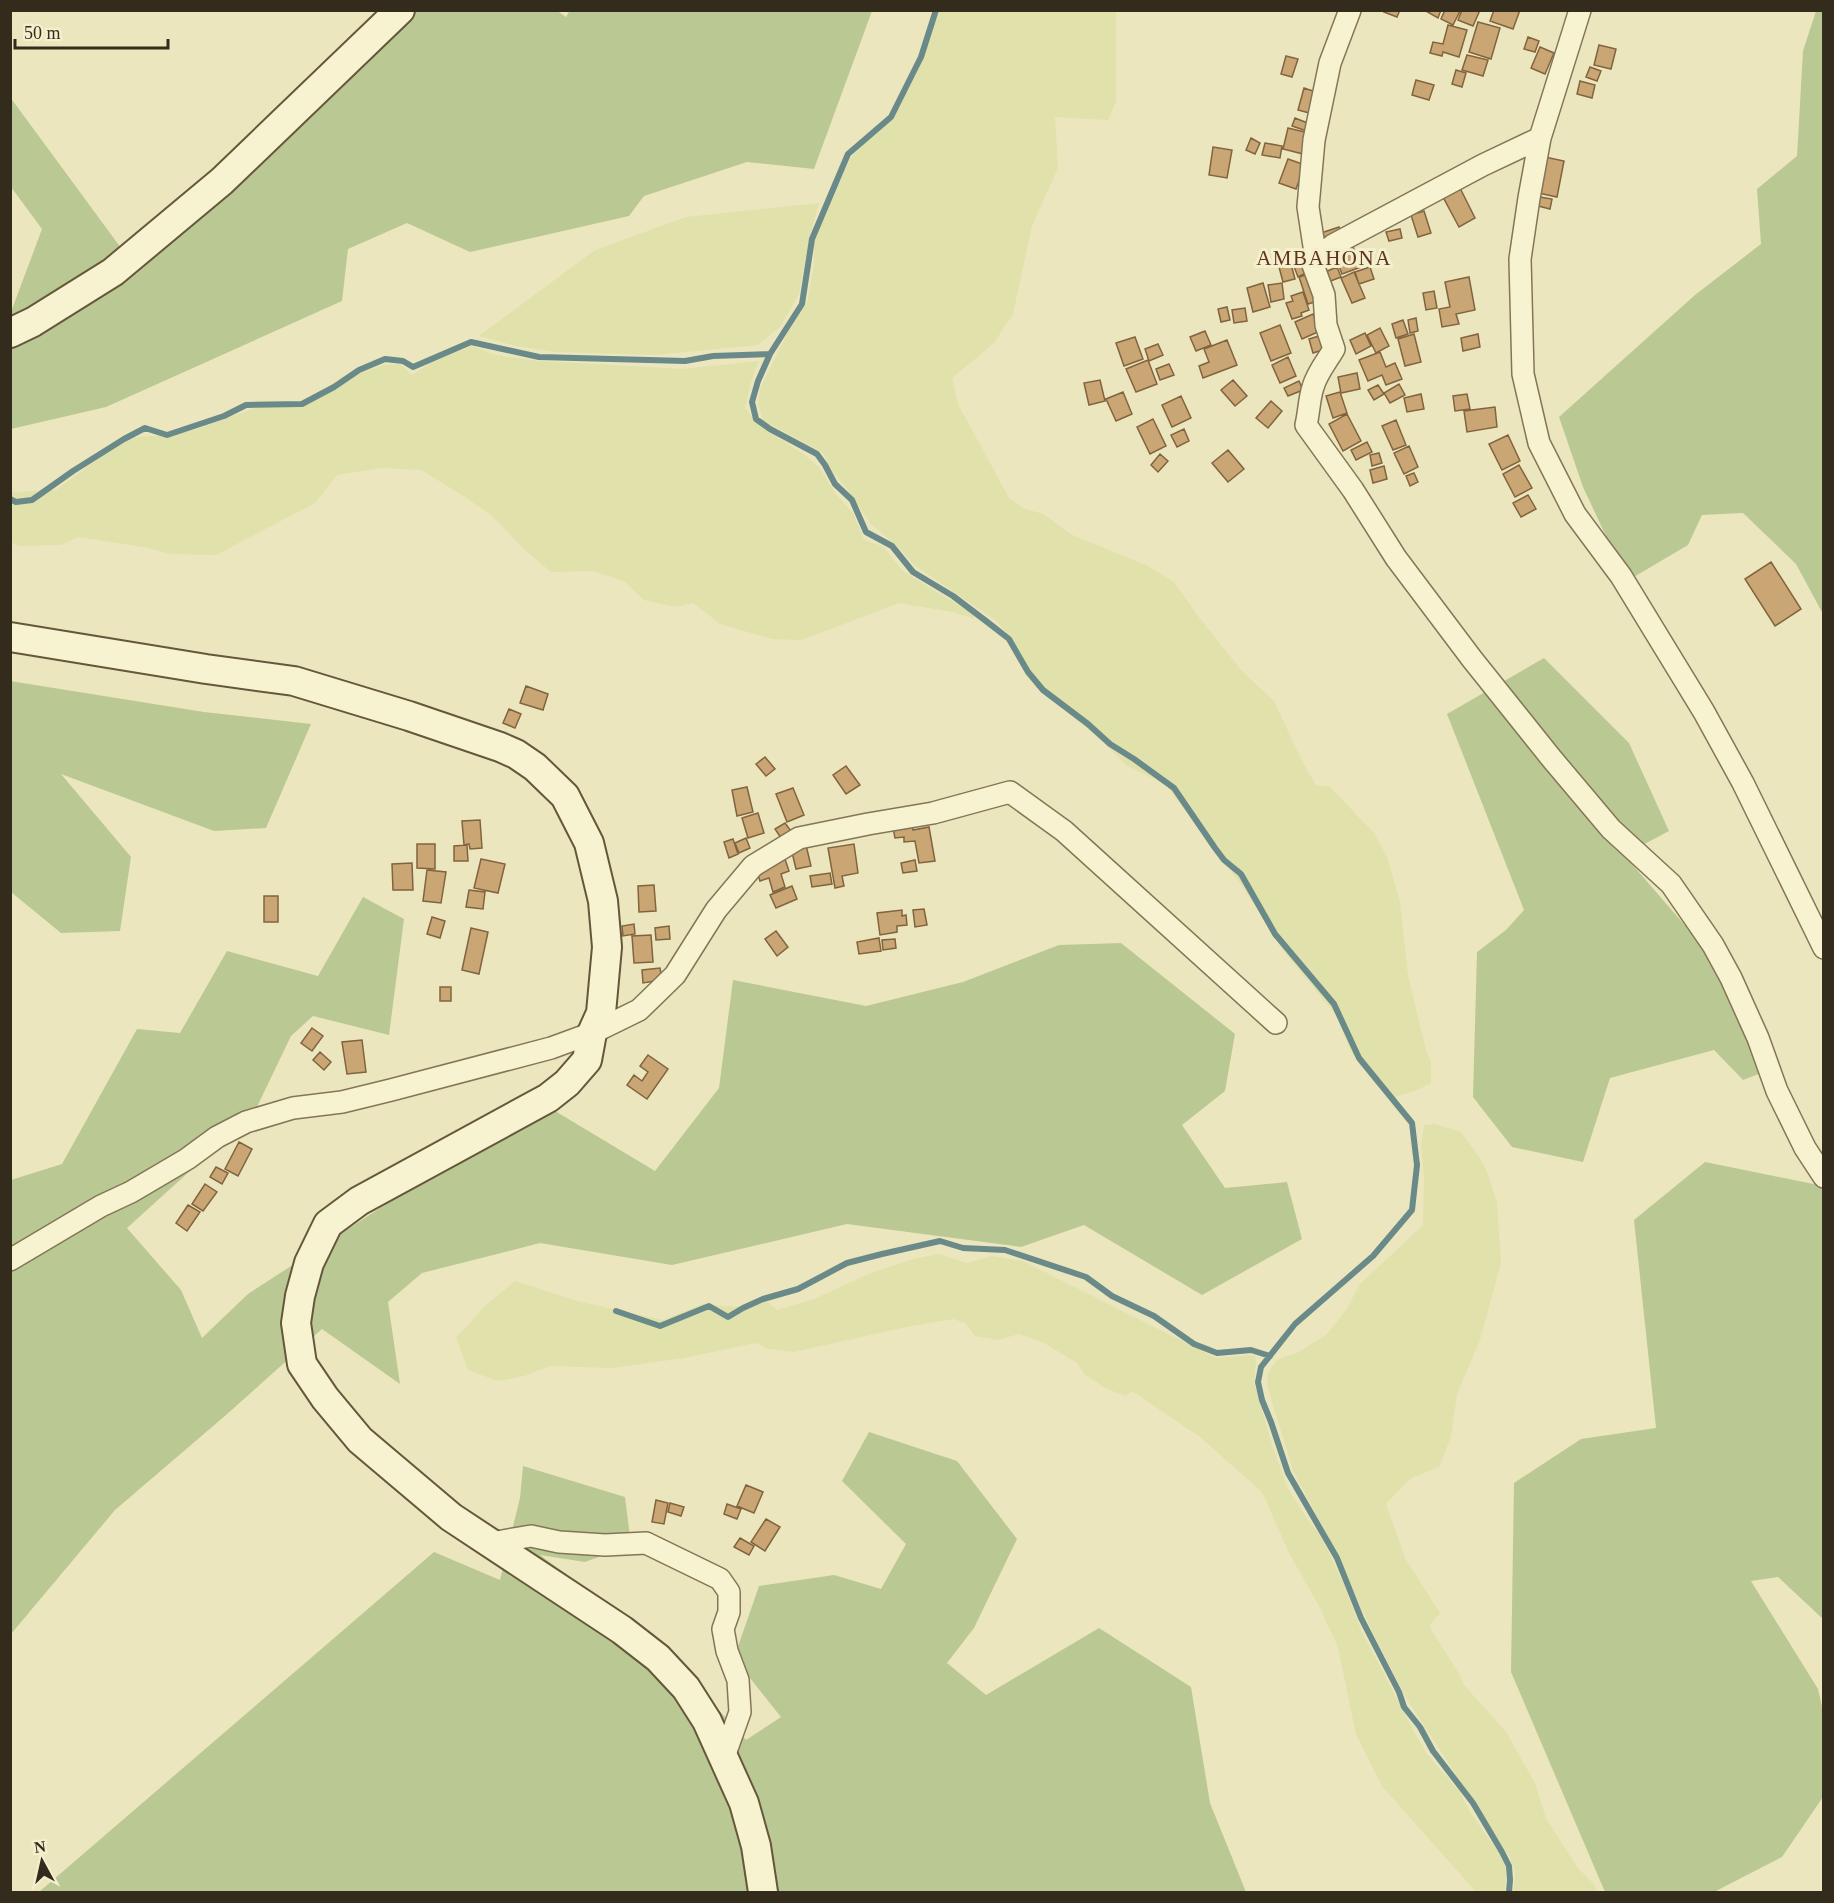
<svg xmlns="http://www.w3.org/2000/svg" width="1834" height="1903" viewBox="0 0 1834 1903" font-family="'Times New Roman',serif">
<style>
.farmland{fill:#e1e1ab}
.green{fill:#bac993}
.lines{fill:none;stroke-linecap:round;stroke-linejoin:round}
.stream{stroke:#698a88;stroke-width:6}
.building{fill:#c9a674;stroke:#81643e;stroke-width:1.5}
.street-casing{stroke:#837657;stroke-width:24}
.secondary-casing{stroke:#65573b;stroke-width:32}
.street{stroke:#f7f2d0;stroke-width:21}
.secondary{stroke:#f7f2d0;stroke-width:28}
.labels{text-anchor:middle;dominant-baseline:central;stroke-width:6;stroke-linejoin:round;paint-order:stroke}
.quarter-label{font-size:21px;letter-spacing:1.5px;fill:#5e351c;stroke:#f4efcd}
</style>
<rect width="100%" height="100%" fill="#ece6be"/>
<path class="farmland" d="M 938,11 L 1116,11 L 1116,102 L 1108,120 L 1055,117 L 1058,168 L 1032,226 L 1013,314 L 993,344 L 952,378 L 958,404 L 1009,498 L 1025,509 L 1044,514 L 1070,534 L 1146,565 L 1174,582 L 1198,616 L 1242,671 L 1274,701 L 1302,761 L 1316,785 L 1330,787 L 1374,833 L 1387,857 L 1400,902 L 1408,976 L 1426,1050 L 1431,1062 L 1431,1083 L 1417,1090 L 1395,1097 L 1376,1085 L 1352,1053 L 1336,1015 L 1286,954 L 1242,886 L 1166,785 L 1126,765 L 1101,740 L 1035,686 L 1016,643 L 1005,631 L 995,620 L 914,565 L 900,549 L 870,523 L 849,491 L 832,471 L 823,453 L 763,420 L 758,404 L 760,389 L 790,328 L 808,300 L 814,264 L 814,242 L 831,202 L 850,159 L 870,136 L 897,111 L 916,74 Z
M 819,203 L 810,235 L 799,294 L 781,326 L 758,345 L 656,355 L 557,352 L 516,346 L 479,336 L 595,250 L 686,217 Z
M 472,346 L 496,355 L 539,361 L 632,366 L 682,369 L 759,361 L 751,382 L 745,408 L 760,426 L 802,453 L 819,467 L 835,493 L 853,513 L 864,540 L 882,546 L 904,572 L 972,613 L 975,619 L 952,612 L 899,603 L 802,640 L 772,639 L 720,624 L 693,603 L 675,607 L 644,600 L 625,582 L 594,571 L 551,572 L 525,550 L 492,516 L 465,497 L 421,470 L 382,468 L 337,475 L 315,503 L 216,555 L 170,554 L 149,548 L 78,537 L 61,545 L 19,546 L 11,542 L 11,491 L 13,492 L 56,490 L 106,453 L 133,437 L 153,436 L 194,430 L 258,407 L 307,405 L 360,373 L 383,365 L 401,364 L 412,375 L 432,362 Z
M 1435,1124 L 1461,1132 L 1480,1158 L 1487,1172 L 1497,1202 L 1501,1263 L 1480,1340 L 1457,1394 L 1451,1437 L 1439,1467 L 1412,1478 L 1404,1485 L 1386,1504 L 1405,1558 L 1440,1613 L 1429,1626 L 1458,1672 L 1464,1685 L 1506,1732 L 1535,1783 L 1546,1818 L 1577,1867 L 1593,1883 L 1598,1892 L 1514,1892 L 1515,1871 L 1509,1856 L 1408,1701 L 1375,1637 L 1325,1531 L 1293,1471 L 1268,1388 L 1267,1374 L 1278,1359 L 1297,1353 L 1326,1335 L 1347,1309 L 1359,1285 L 1423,1225 L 1424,1177 L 1421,1146 L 1424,1125 Z
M 939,1254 L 967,1263 L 992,1256 L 1023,1261 L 1216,1358 L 1255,1355 L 1256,1362 L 1254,1383 L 1272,1444 L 1287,1487 L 1308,1520 L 1321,1536 L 1344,1585 L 1361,1630 L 1411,1726 L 1427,1754 L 1459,1791 L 1472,1815 L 1499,1853 L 1506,1868 L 1505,1892 L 1476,1892 L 1382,1786 L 1356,1735 L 1338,1647 L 1318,1604 L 1289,1553 L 1262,1492 L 1200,1437 L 1132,1391 L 1126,1396 L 1107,1389 L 1085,1375 L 1077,1363 L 1044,1343 L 1019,1334 L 998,1340 L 975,1336 L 965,1323 L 953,1319 L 906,1327 L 794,1352 L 768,1349 L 756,1343 L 684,1358 L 612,1368 L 550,1366 L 524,1376 L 498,1381 L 468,1370 L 456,1338 L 485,1306 L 515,1281 L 577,1301 L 663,1320 L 703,1304 L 735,1307 L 766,1301 L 777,1310 L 814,1299 L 871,1273 L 913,1259 Z"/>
<path class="green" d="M 556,10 L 566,17 L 570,10 L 872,11 L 814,169 L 747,162 L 644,196 L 629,216 L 470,252 L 407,223 L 348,249 L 342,301 L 106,407 L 11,429 L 11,312 L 42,229 L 11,187 L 10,97 L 135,267 L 413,11 Z
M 1816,11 L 1823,11 L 1823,614 L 1796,564 L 1743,513 L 1702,515 L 1688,545 L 1627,581 L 1583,487 L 1559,417 L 1695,295 L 1761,244 L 1757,189 L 1797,156 L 1803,51 Z
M 1544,658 L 1629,743 L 1669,831 L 1624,855 L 1715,960 L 1769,1070 L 1743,1080 L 1714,1050 L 1610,1078 L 1583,1162 L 1512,1147 L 1473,1097 L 1477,952 L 1506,930 L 1524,910 L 1447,714 Z
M 10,681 L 204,712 L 311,724 L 266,828 L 214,831 L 61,774 L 131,857 L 120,931 L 61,933 L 11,892 Z
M 363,897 L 404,919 L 389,1035 L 313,1016 L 291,1036 L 254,1113 L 127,1228 L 181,1290 L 202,1338 L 248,1294 L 414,1186 L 550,1108 L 655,1171 L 719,1088 L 733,980 L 866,1006 L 963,982 L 1059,945 L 1121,943 L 1235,1034 L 1225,1091 L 1182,1125 L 1225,1188 L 1287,1182 L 1302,1239 L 1202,1295 L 1084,1225 L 1021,1247 L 847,1224 L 672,1265 L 540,1243 L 422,1273 L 388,1302 L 400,1384 L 322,1329 L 226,1415 L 115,1510 L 11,1634 L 11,1180 L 62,1164 L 137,1029 L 180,1033 L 227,951 L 318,976 Z
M 1705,1162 L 1823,1186 L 1823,1619 L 1778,1577 L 1751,1581 L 1818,1689 L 1823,1711 L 1823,1797 L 1782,1857 L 1714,1892 L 1605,1892 L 1511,1672 L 1514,1483 L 1581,1439 L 1656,1428 L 1634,1220 Z
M 869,1432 L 957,1461 L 1017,1539 L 974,1628 L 947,1663 L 986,1695 L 1099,1628 L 1191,1687 L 1210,1803 L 1246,1892 L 39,1892 L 434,1552 L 500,1580 L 520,1498 L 523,1466 L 625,1497 L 631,1545 L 585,1562 L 540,1555 L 678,1656 L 704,1694 L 746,1740 L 781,1717 L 734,1658 L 759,1586 L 834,1575 L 881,1589 L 906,1544 L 842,1481 Z"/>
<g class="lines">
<path class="stream" d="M 936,10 L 921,57 L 891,117 L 848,154 L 812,239 L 802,304 L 770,354 L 758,381 L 752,402 L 756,419 L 770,429 L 817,454 L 825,465 L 835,484 L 852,500 L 866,532 L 892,546 L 913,572 L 953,596 L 986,621 L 1009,639 L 1028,672 L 1043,690 L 1088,724 L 1110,744 L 1134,759 L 1174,788 L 1215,848 L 1224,860 L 1241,874 L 1275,934 L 1334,1004 L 1359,1058 L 1412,1123 L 1417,1165 L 1412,1210 L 1373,1256 L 1295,1324 L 1261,1367 L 1258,1382 L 1262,1400 L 1271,1422 L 1288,1473 L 1337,1558 L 1361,1618 L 1399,1692 L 1404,1707 L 1420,1727 L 1433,1751 L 1473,1803 L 1502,1852 L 1509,1866 L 1510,1880 L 1509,1892
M 10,499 L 16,502 L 32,500 L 73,471 L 124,439 L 145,428 L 167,435 L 224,416 L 246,405 L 302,404 L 334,387 L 359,370 L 385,359 L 403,361 L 413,367 L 471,342 L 539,357 L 685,361 L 713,356 L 770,354
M 616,1311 L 660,1326 L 709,1306 L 728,1317 L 743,1308 L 763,1299 L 798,1289 L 847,1263 L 882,1254 L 940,1241 L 963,1248 L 1005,1250 L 1086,1277 L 1112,1296 L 1154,1316 L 1194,1344 L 1217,1353 L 1251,1350 L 1270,1356"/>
</g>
<path class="building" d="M 1385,10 L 1400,10 L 1397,17 L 1384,12 Z
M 1424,10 L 1441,10 L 1438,18 Z
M 1445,10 L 1460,11 L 1453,25 L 1441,19 Z
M 1462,10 L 1480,10 L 1473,26 L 1458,20 Z
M 1494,10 L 1520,10 L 1513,29 L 1490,21 Z
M 1478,22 L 1500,28 L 1491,59 L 1469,52 Z
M 1448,25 L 1467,30 L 1459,57 L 1443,52 L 1442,56 L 1430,53 L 1433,42 L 1443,44 Z
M 1528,37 L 1539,41 L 1535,52 L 1524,49 Z
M 1599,45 L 1616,49 L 1611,69 L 1594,65 Z
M 1540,47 L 1554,53 L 1545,74 L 1531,68 Z
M 1467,55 L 1488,60 L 1483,76 L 1462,70 Z
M 1286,56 L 1298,59 L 1292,77 L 1281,74 Z
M 1590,67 L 1601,71 L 1597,81 L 1586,77 Z
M 1456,70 L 1466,73 L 1462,87 L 1452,84 Z
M 1416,80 L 1434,85 L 1429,100 L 1412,95 Z
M 1580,81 L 1595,85 L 1592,98 L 1577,94 Z
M 1304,88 L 1319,93 L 1313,114 L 1298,110 Z
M 1295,118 L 1310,124 L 1307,131 L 1292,126 Z
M 1288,128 L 1309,133 L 1303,154 L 1283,149 Z
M 1251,138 L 1260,143 L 1255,154 L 1246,150 Z
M 1265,143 L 1282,146 L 1280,158 L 1262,155 Z
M 1213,147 L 1232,150 L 1227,178 L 1209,175 Z
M 1545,157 L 1564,161 L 1557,197 L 1538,193 Z
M 1288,159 L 1305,165 L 1296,189 L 1279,183 Z
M 1460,188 L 1475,218 L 1459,227 L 1443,197 Z
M 1540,197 L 1552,199 L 1550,209 L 1538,206 Z
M 1424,211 L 1431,233 L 1418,237 L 1411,215 Z
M 1339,227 L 1342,236 L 1324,242 L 1321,233 Z
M 1400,229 L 1402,238 L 1389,241 L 1386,232 Z
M 1352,244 L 1361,267 L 1342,274 L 1333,251 Z
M 1303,260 L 1308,272 L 1298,277 L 1293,264 Z
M 1291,264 L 1295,279 L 1283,282 L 1279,267 Z
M 1337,267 L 1341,277 L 1328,282 L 1325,272 Z
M 1370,267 L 1374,279 L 1359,284 L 1355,272 Z
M 1354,272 L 1365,298 L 1352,303 L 1341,278 Z
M 1312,273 L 1321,300 L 1308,304 L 1299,277 Z
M 1469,277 L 1475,310 L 1456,314 L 1459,324 L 1442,327 L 1439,309 L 1450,307 L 1445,282 Z
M 1263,283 L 1270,307 L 1253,312 L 1247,288 Z
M 1282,283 L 1284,299 L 1271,302 L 1268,285 Z
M 1434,291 L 1437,308 L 1426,310 L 1423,293 Z
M 1303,292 L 1309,310 L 1301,313 L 1302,316 L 1292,319 L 1286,303 L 1293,301 L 1291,296 Z
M 1227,307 L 1230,320 L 1221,322 L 1218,309 Z
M 1245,308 L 1247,321 L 1234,323 L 1232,310 Z
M 1313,314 L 1320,331 L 1302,339 L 1295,322 Z
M 1416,318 L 1418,331 L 1410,333 L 1408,320 Z
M 1403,320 L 1408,334 L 1396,338 L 1392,324 Z
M 1280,325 L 1291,353 L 1271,361 L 1260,333 Z
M 1380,328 L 1389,346 L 1376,353 L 1367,335 Z
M 1205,331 L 1211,345 L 1196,351 L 1190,337 Z
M 1365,333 L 1371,346 L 1356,354 L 1350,340 Z
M 1414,334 L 1421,362 L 1405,366 L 1398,339 Z
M 1478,334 L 1480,347 L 1463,351 L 1461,338 Z
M 1322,335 L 1326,349 L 1313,353 L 1309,339 Z
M 1135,337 L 1143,359 L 1124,366 L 1116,343 Z
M 1227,340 L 1237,365 L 1203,378 L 1199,366 L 1209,362 L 1204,349 Z
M 1158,344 L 1163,355 L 1149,361 L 1145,349 Z
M 1380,352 L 1386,367 L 1395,363 L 1402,379 L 1386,385 L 1382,375 L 1368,381 L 1359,360 Z
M 1288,357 L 1296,376 L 1280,383 L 1272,365 Z
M 1148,360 L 1157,384 L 1136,392 L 1126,369 Z
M 1169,364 L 1174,375 L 1160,380 L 1156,369 Z
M 1357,373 L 1360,389 L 1341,393 L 1338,377 Z
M 1100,380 L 1105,401 L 1089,405 L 1084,383 Z
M 1233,380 L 1247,396 L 1235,406 L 1221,390 Z
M 1299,381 L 1303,390 L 1288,396 L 1284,388 Z
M 1399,384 L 1405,395 L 1390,403 L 1384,393 Z
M 1378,385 L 1384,394 L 1374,400 L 1368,390 Z
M 1123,392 L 1132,414 L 1116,421 L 1106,399 Z
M 1340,392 L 1347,413 L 1333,418 L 1326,396 Z
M 1421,394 L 1424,409 L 1407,412 L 1404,398 Z
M 1467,394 L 1470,409 L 1455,411 L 1453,396 Z
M 1181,396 L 1191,418 L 1172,427 L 1162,405 Z
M 1271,401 L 1282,411 L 1268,428 L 1256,418 Z
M 1495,407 L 1497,427 L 1467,432 L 1464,411 Z
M 1347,414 L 1361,441 L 1343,451 L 1329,424 Z
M 1153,419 L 1166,446 L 1150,454 L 1137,427 Z
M 1396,420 L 1406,445 L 1393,450 L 1382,426 Z
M 1184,429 L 1189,441 L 1177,447 L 1171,435 Z
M 1508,435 L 1520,461 L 1502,470 L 1489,444 Z
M 1367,442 L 1372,452 L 1356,460 L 1351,450 Z
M 1409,446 L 1418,467 L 1404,474 L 1394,453 Z
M 1228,450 L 1244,469 L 1228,482 L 1212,463 Z
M 1379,453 L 1382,463 L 1372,466 L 1370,455 Z
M 1160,454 L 1168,461 L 1158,472 L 1151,465 Z
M 1519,465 L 1532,488 L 1515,497 L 1503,474 Z
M 1384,466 L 1387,479 L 1373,483 L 1370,470 Z
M 1414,473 L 1418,482 L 1410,486 L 1406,476 Z
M 1528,495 L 1536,509 L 1521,517 L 1513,503 Z
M 1771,562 L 1801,609 L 1775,626 L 1745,579 Z
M 526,686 L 548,694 L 543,710 L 520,703 Z
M 509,709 L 521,714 L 515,728 L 503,723 Z
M 765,757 L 775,769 L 766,776 L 756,764 Z
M 846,766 L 860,785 L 846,794 L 833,775 Z
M 747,787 L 753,812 L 737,816 L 732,790 Z
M 793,788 L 804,815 L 787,822 L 776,794 Z
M 758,813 L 764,833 L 748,838 L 742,818 Z
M 480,820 L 482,848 L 470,849 L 469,844 L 464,845 L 462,821 Z
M 785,823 L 791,831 L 781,838 L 775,829 Z
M 913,825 L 913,830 L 929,827 L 935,861 L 919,863 L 915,841 L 904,842 L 904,837 L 895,838 L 893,828 Z
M 746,838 L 750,848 L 739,853 L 735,843 Z
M 733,839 L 738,854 L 729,858 L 724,842 Z
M 417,844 L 435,844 L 435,869 L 417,868 Z
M 854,844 L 858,873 L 842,876 L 844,886 L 835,888 L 828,848 Z
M 467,845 L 468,861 L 454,861 L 454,846 Z
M 806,845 L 811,866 L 796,869 L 791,848 Z
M 481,859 L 505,864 L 498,893 L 474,888 Z
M 785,859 L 789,871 L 781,874 L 785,887 L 773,892 L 769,878 L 760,881 L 756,869 Z
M 915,860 L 917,871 L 903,873 L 901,863 Z
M 412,863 L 413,890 L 393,890 L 392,864 Z
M 427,870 L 446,872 L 441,903 L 423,901 Z
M 830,873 L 832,884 L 812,887 L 810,876 Z
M 654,885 L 656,911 L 639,912 L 638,886 Z
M 792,886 L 797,899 L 776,908 L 770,895 Z
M 469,890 L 485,892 L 483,909 L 466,907 Z
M 264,896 L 278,896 L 278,922 L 264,922 Z
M 924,909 L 927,925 L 915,927 L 913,910 Z
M 902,910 L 902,916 L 906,915 L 907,925 L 897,926 L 897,932 L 880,935 L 877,913 Z
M 432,917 L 445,921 L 440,938 L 427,934 Z
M 634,924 L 635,934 L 623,936 L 622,926 Z
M 669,926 L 670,939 L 656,940 L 655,928 Z
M 471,928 L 488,932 L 479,974 L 462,970 Z
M 776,931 L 788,947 L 777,956 L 765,939 Z
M 651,935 L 653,962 L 634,963 L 632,936 Z
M 879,938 L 881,951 L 859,954 L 857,942 Z
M 895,939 L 896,948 L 883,950 L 882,940 Z
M 660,968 L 662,980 L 643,983 L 642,970 Z
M 440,987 L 451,987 L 451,1001 L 440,1001 Z
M 312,1028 L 323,1036 L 312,1051 L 301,1043 Z
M 362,1040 L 366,1072 L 347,1074 L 342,1042 Z
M 320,1052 L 331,1062 L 324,1070 L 313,1060 Z
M 648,1055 L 668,1069 L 647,1099 L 627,1085 L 634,1075 L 642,1081 L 648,1072 L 640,1066 Z
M 239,1142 L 252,1149 L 238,1176 L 225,1169 Z
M 216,1167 L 228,1173 L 222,1184 L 210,1177 Z
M 205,1184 L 217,1192 L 203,1211 L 192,1204 Z
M 188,1205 L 200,1212 L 187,1231 L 176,1223 Z
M 746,1485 L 763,1492 L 754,1513 L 737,1506 Z
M 656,1500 L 668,1503 L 664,1524 L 652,1522 Z
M 670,1503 L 684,1507 L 681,1516 L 668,1512 Z
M 727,1504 L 741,1509 L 737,1519 L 724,1514 Z
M 766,1519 L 780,1527 L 765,1551 L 751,1542 Z
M 740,1538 L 754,1546 L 749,1555 L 734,1547 Z"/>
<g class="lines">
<g class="street-casing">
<path id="street" d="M 1580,10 L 1540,138 L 1529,198 L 1520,259 L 1523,374 L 1539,443 L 1575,514 L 1621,576 L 1704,712 L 1743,783 L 1824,948
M 1540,138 L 1483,165 L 1333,245 L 1316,259 L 1313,265 L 1324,295 L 1326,325 L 1334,349 C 1327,361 1317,373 1313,387 C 1309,399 1309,413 1306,425 L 1353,490 L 1396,558 L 1472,659 L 1552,759 L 1611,829 L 1671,884 L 1713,945 L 1731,978 L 1758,1038 L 1777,1091 L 1805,1148 L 1824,1177
M 1316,259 L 1308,207 L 1314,140 L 1330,63 L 1350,10
M 10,1260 L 101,1206 L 131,1192 L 187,1159 L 217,1137 L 246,1122 L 293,1108 L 342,1102 L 391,1090 L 551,1048 L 592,1033 L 639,1010 L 675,975 L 716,910 L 753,866 L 799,838 L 868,824 L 933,813 L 1010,792 L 1064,831 L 1276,1023
M 491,1543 L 531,1536 L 559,1542 L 605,1545 L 646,1543 L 720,1579 L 729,1592 L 729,1612 L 723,1629 L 727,1651 L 738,1680 L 740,1712 L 724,1757"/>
</g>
<g class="secondary-casing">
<path id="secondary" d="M 10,333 L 33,322 L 113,272 L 222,181 L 400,10
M 10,637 L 206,669 L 294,681 L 409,716 L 500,747 L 516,754 L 535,767 L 565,796 L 589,843 L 603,901 L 607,947 L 601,1013 L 592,1033 L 587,1060 L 567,1083 L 548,1098 L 359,1201 L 328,1224 L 309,1263 L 300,1296 L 296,1323 L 302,1364 L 325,1398 L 360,1440 L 451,1517 L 622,1630 L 658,1658 L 686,1688 L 707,1721 L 744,1803 L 756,1846 L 763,1892"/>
</g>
<use href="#street" class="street"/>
<use href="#secondary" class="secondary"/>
</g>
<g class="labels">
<g class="quarter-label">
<text x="1324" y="258">AMBAHONA</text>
</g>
</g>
<rect width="1834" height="1903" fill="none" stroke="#332b1c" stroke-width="24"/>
<g transform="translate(42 1861) rotate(352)" stroke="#f4efcd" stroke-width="4.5" paint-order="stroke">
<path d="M0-4.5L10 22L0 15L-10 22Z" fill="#332b1c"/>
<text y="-9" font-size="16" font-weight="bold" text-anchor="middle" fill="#332b1c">N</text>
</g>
<path d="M15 39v9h153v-9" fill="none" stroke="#332b1c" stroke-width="3"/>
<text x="24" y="39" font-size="18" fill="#332b1c" stroke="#f4efcd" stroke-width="4.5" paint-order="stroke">50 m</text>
</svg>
